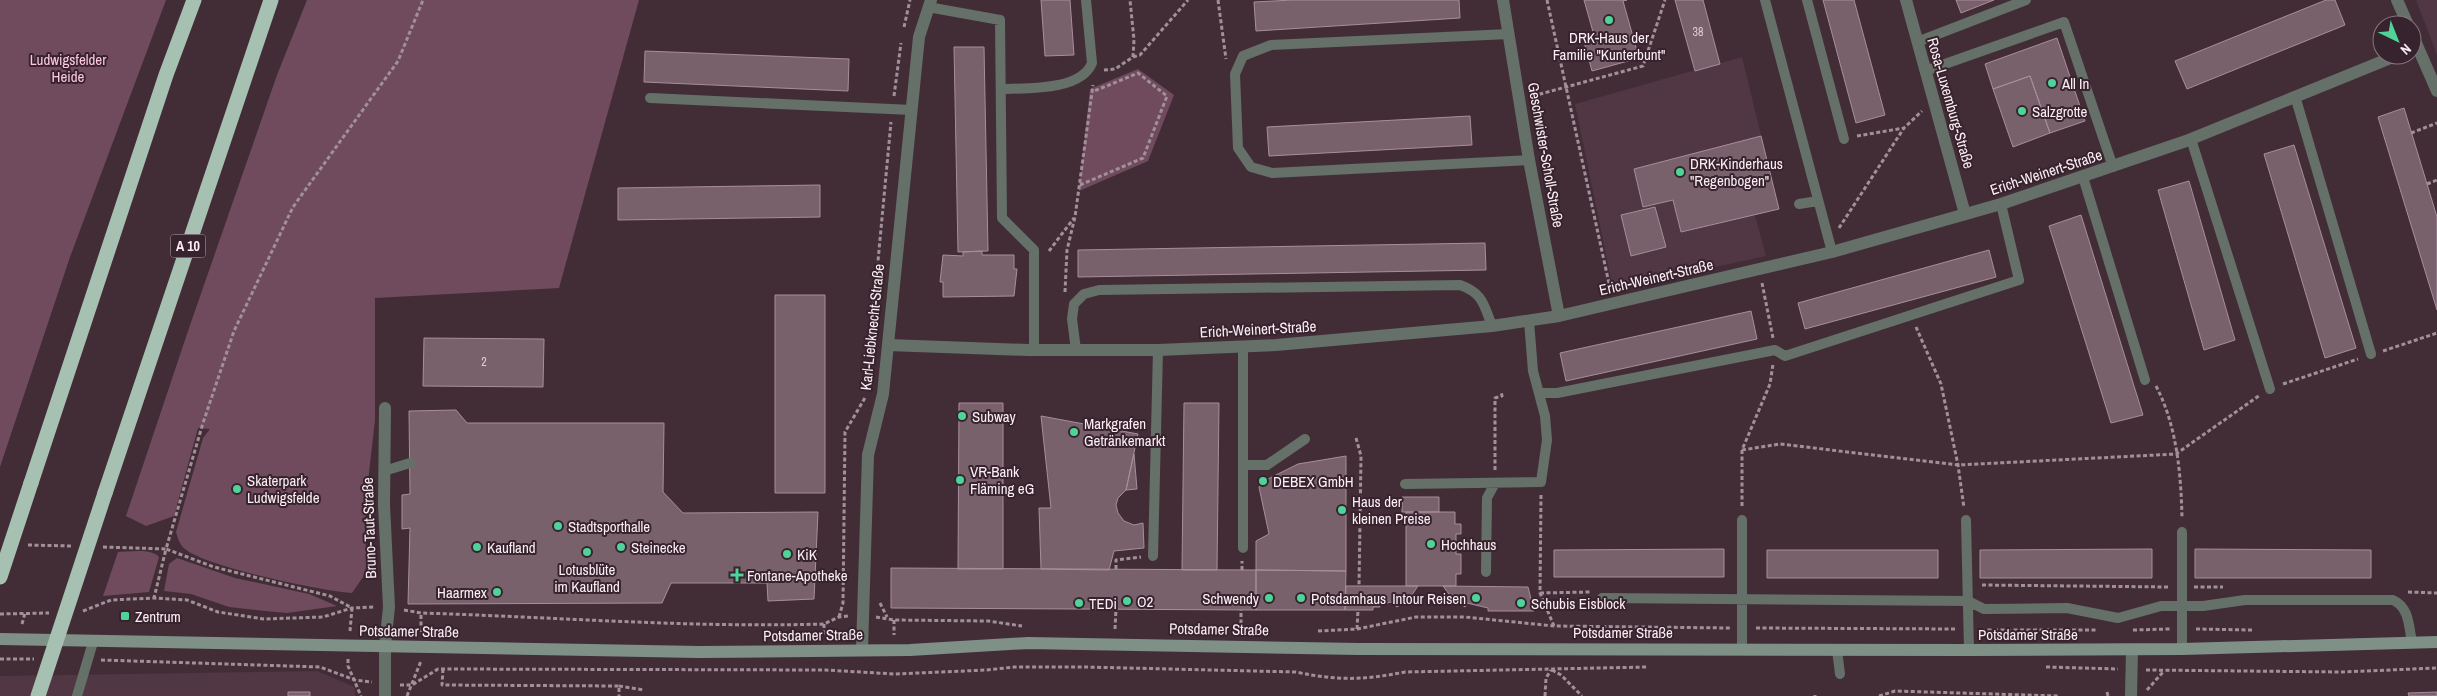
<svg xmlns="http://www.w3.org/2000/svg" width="2437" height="696" viewBox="0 0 2437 696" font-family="'Archivo Narrow',sans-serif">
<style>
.built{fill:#513644}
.green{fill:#6f4b5d}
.building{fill:#79616c;stroke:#a88e9a}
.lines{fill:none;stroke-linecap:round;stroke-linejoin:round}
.path{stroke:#a19098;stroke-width:3;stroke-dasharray:4 2.5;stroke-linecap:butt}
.service{stroke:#657069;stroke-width:10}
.minor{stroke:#657069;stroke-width:12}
.secondary{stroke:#7f9187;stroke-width:12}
.motorway{stroke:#a6c1b2;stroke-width:15}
.motorway-bridge{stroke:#a6c1b2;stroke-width:15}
.poi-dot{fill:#4ed399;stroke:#37232d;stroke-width:2}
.labels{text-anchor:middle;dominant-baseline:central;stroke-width:4;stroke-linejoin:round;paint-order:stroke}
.number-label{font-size:12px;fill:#dbcbd2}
.shield{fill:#37232d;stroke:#c1b1b8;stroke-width:1}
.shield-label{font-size:14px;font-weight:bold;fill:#fceef4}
.poi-label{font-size:15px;fill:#fceef4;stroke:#37232d;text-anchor:start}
.park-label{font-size:15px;fill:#fdc7e1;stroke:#37232d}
.street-label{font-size:15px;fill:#fceef4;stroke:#37232d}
</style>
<rect width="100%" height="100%" fill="#422d37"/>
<path class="built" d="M 2416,0 L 2437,0 L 2437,55 Z
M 1742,57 L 1779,209 L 1755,215 L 1766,256 L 1613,289 L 1575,104 Z
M 317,671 L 355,687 L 355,696 L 0,696 L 0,676 Z"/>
<path class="green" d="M 0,0 L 166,0 L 70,257 L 0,467 Z
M 307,0 L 639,0 L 559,288 L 375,298 L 375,420 L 367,490 L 365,536 L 367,564 L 363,577 L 352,593 C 322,591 206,567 185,549 C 180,545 178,539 176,532 L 203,438 L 210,429 L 198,428 L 174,516 L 146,526 L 126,516 L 188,331 L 277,75 Z
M 1138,69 L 1174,95 L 1148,161 L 1079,191 L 1090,89 Z
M 118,552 C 129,552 151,548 159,557 L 149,592 L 103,596 Z
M 177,558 L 235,578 L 309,594 L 337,606 L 287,613 L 265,611 L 229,607 L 191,594 L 164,591 L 169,564 Z"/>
<path class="building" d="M 1041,0 L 1070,0 L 1074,55 L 1045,56 Z
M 1293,0 L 1459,0 L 1460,18 L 1256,31 L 1254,2 Z
M 1584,0 L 1627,0 L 1623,1 L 1639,58 L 1592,71 L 1584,42 L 1595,39 Z
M 1675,0 L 1703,0 L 1720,64 L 1695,71 Z
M 1823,0 L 1854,0 L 1885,115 L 1856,123 Z
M 1956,0 L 1994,0 L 1961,13 Z
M 2326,0 L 2335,0 L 2345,25 L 2187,89 L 2175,61 Z
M 2057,38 L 2085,121 L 2050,133 L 2030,76 L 1993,89 L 1985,64 Z
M 954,47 L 984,47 L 988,251 L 958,252 Z
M 645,51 L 849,59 L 848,91 L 644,82 Z
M 2030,76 L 2050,133 L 2013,147 L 1993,89 Z
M 2404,108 L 2437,217 L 2437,310 L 2378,117 Z
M 1470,116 L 1472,145 L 1269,156 L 1267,127 Z
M 1761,136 L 1779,209 L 1681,232 L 1673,200 L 1643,207 L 1634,169 Z
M 2294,145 L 2356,348 L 2325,358 L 2264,154 Z
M 2189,181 L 2235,340 L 2204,350 L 2158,190 Z
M 820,185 L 820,217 L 618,220 L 618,188 Z
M 1655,207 L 1666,247 L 1631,256 L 1621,215 Z
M 2081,215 L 2143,415 L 2111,423 L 2049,226 Z
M 1485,243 L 1486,270 L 1078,277 L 1078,250 Z
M 1989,250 L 1996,277 L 1805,329 L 1798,303 Z
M 982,251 L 982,255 L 1014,255 L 1014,269 L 1017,269 L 1014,296 L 943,297 L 943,282 L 940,282 L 943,255 L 963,256 L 963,252 Z
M 775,295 L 825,295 L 825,493 L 775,493 Z
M 1751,311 L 1757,339 L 1566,381 L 1560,353 Z
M 424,338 L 544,339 L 543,387 L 423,386 Z
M 959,403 L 1003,403 L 1003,569 L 958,569 Z
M 1184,403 L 1219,403 L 1217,570 L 1182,570 Z
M 456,410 L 467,423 L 664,423 L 663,492 L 683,513 L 818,512 L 814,599 L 768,601 L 767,583 L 671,583 L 662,603 L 408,604 L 410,528 L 402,529 L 402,495 L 410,494 L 409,411 Z
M 1041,416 L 1138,434 L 1126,490 L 1118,498 L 1116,505 L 1118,513 L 1124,521 L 1134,525 L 1143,523 L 1144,548 L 1114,551 L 1109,570 L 1041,569 L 1039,508 L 1051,508 Z
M 1134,454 L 1137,489 L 1126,490 Z
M 1346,456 L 1346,571 L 1256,570 L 1256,541 L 1269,534 L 1259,487 L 1266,480 L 1298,464 Z
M 1402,497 L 1439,497 L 1439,512 L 1402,512 Z
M 1406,512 L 1455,512 L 1455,524 L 1461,524 L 1461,534 L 1456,534 L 1456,554 L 1461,554 L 1461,574 L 1456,574 L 1456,586 L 1406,586 Z
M 1724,549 L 1724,577 L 1554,577 L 1554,550 Z
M 2152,549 L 2152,578 L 1980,578 L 1980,550 Z
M 2195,549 L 2371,550 L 2371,578 L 2195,578 Z
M 1767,550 L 1938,550 L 1938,578 L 1767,578 Z
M 891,568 L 1256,570 L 1256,610 L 891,608 Z
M 1256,570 L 1346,571 L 1345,610 L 1256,610 Z
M 1346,586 L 1418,586 L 1409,599 L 1397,607 L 1391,602 L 1379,605 L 1380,607 L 1373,607 L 1373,610 L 1345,610 Z
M 1443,586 L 1528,587 L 1534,611 L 1488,611 L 1488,608 L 1467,603 L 1465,607 L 1451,597 Z
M 288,692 L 310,692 L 310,696 L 288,696 Z
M 2437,692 L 2437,696 L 2409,696 L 2408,693 Z"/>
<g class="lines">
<path class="path" d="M 1218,0 L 1226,59
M 1547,0 L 1610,288
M 904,27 L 910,0
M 1133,57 L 1140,55 L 1188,0
M 1104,70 L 1115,69 L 1133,57 L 1134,40 L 1130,0
M 894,96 L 901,43
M 1533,96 L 1643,66 L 1665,0
M 2411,133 L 2437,123
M 1857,136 L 1904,128
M 2427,184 L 2437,180
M 1080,185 L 1143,158 L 1167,96 L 1138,73 L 1092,92
M 1839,228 L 1904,128 L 1922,111
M 1049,251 L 1074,218
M 1762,283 L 1773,338
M 1065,292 L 1067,250 L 1075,217 L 1093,85
M 872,325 L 891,122
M 1916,327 L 1941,384 L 1958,465 L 1964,508
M 2383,351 L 2437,333
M 2283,384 L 2358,359
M 2156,386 C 2177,426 2181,474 2182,518
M 1356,438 L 1361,456 L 1359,586
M 1742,450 L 1780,444 L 1958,465 L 2176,454 L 2260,395
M 1495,470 L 1495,398 L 1502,396 L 1501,391
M 1541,495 L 1540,593 L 1554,626
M 1742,506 L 1742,450 L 1770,384 L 1773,364
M 28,545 L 72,546
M 103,547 L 166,549 L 154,598
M 1116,569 L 1116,560 L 1141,557
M 1242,570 L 1242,561
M 1982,585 L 2168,587
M 2194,587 L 2223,587
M 2408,592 L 2437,593
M 1540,593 L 1591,592
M 880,603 L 887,617
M 404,610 L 421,613 C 555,617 690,628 824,624 L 839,617 L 848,616
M 83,611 L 111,600 L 154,598 L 187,600 L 218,612 L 264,619 L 323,617 L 352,608 L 375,607
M 0,614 L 49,613
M 839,617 L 843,603 L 845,432 L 866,396
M 876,617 L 894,620 L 988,621 L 1022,626
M 894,620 L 894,635
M 22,624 L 25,613
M 824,624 L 824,636
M 1756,628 L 1955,629
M 1115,629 L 1116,609
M 1357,629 L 1358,610
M 2196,629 L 2252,630
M 1241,630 L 1241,610
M 1981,630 L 2097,630
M 2133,630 L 2170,629
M 350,631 L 352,608 L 330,596 L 214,567 L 166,549 L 203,423 L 234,331 L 293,207 L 398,61 L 423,0
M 1318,631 L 1357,629 L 1416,617 L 1465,617 L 1554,626 L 1730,628
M 421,632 L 421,613
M 0,659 L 34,659
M 348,659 L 348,666 L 361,696
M 101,660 L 320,667 L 355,680 L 372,682
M 2046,667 L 2118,669
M 443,669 L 442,685 L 619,686 L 619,696
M 1552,670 L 1561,675 L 1582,696
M 2146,670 L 2342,672 L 2437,668
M 400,685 L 412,685 L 438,669 L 443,669 L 825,670 L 895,674 L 987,670 L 1014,667 L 1085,667 L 1296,672 C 1338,681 1364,680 1405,672 L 1648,667
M 619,686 L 644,690
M 2147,690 L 2163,672
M 2107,692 L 2108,696
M 1815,695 L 1815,696
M 407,696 L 421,661
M 1545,696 L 1546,678 L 1551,670
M 1879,696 L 1895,691 L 2058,696"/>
<path class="service" d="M 1765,0 L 1832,252
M 1807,0 L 1844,139
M 928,7 L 1000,20 L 1002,218 L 1034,250 L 1034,350
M 1509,34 L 1271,45 L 1243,56 L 1235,74 L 1238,148 L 1251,167 L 1272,173 L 1529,160
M 1917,42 L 2026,0
M 1925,71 L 2064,22 L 2113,167
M 1001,89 C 1027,88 1081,91 1092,63 L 1086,0
M 2295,96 L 2371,354
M 650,98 L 912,110
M 2191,139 L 2270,389
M 2083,177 L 2145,380
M 1799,204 L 1818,201
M 1076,350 L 1072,319 L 1074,304 L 1084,294 L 1099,290 L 1460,285 C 1483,293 1484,305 1492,326
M 1539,393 L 1557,393 L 1775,350 L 1785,356 L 2019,280 L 2001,204
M 1243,465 L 1267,465 L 1305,439
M 384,471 L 410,463
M 1405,484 L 1541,482 L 1547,440 L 1545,416 L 1533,371 L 1529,321
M 1742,520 L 1742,649
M 1966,520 L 1969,650
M 2182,532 L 2182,649
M 1243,548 L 1243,346
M 1153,556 L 1158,350
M 1486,572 L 1487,498 L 1495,483
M 1602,598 L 1968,601 L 1984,609 L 2067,608 L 2118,618 L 2161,606 L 2203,606 L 2245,600 L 2393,600 C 2409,607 2409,626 2412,643
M 1837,650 L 1840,674
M 77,696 L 93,642"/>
<path class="minor" d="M 1503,0 L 1529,160 L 1559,316
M 1906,0 L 1965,214
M 2397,0 L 2408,25
M 2412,34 L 2437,91
M 888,345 L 1028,350 L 1158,350 L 1276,345 L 1492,326 L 1559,316 L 1832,252 L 2001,204 L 2186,141 L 2398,55
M 862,650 L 868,455 L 883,394 L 919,37 L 931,0
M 385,696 L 385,646 L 389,607 L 384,505 L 385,408
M 2131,696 L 2132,650"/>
<path class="secondary" d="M 0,639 L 699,652 L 910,650 L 1028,643 L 1359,649 L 1969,650 L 2182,649 L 2437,642"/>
<path class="motorway" d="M 31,483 L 166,75 L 194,0
M 105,493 L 271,0"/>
<path class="motorway-bridge" d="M 0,577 L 31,483
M 38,696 L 105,493"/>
</g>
<g class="poi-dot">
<circle cx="1609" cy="20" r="5"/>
<circle cx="2052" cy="83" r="5"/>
<circle cx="2022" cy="111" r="5"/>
<circle cx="1680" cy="172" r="5"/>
<circle cx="962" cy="416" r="5"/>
<circle cx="1074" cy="432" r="5"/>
<circle cx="960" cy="480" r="5"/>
<circle cx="1263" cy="481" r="5"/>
<circle cx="237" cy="489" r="5"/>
<circle cx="1342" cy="510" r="5"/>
<circle cx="558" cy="526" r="5"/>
<circle cx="1431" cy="544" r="5"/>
<circle cx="477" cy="547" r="5"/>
<circle cx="621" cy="547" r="5"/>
<circle cx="587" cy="552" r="5"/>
<circle cx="787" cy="554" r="5"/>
<path d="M734.5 567.5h5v5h5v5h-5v5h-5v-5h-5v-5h5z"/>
<circle cx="497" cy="592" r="5"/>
<circle cx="1269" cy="598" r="5"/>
<circle cx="1301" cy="598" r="5"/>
<circle cx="1476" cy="598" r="5"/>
<circle cx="1127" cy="601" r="5"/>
<circle cx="1079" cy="603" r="5"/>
<circle cx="1521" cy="603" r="5"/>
<rect x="120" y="611" width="10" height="10" rx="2.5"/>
</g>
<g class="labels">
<g class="number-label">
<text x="1698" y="32">38</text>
<text x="484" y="362">2</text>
</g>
<rect class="shield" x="170.5" y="234.5" width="35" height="23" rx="4"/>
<g class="shield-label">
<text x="188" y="246">A 10</text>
</g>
<g class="poi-label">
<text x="1609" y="37" text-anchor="middle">DRK-Haus der<tspan x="1609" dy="17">Familie "Kunterbunt"</tspan></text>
<text x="2062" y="83">All In</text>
<text x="2032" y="111">Salzgrotte</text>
<text x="1690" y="163">DRK-Kinderhaus<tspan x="1690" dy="17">"Regenbogen"</tspan></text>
<text x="972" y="416">Subway</text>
<text x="1084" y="423">Markgrafen<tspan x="1084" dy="17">Getränkemarkt</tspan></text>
<text x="970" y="471">VR-Bank<tspan x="970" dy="17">Fläming eG</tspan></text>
<text x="247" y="480">Skaterpark<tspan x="247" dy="17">Ludwigsfelde</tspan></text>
<text x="1273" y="481">DEBEX GmbH</text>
<text x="1352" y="501">Haus der<tspan x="1352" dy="17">kleinen Preise</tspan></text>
<text x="568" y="526">Stadtsporthalle</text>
<text x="1441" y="544">Hochhaus</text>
<text x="487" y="547">Kaufland</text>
<text x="631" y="547">Steinecke</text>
<text x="797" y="554">KiK</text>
<text x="587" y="569" text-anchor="middle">Lotusblüte<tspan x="587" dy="17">im Kaufland</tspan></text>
<text x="747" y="575">Fontane-Apotheke</text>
<text x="487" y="592" text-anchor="end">Haarmex</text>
<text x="1259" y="598" text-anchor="end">Schwendy</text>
<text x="1311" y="598">Potsdamhaus</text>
<text x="1466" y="598" text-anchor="end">Intour Reisen</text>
<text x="1137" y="601">O2</text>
<text x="1089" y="603">TEDi</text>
<text x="1531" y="603">Schubis Eisblock</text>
<text x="135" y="616">Zentrum</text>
</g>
<g class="park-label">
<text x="68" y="59">Ludwigsfelder<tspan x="68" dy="17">Heide</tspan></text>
</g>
<g class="street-label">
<text transform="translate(1951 103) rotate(74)">Rosa-Luxemburg-Straße</text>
<text transform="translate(1546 155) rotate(80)">Geschwister-Scholl-Straße</text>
<text transform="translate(2046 172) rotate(-18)">Erich-Weinert-Straße</text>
<text transform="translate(1656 277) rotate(-13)">Erich-Weinert-Straße</text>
<text transform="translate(872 327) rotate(-84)">Karl-Liebknecht-Straße</text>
<text transform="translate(1258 329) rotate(-3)">Erich-Weinert-Straße</text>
<text transform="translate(369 528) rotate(-92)">Bruno-Taut-Straße</text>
<text transform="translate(1219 629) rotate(1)">Potsdamer Straße</text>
<text transform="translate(409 631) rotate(1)">Potsdamer Straße</text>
<text x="1623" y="632">Potsdamer Straße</text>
<text x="2028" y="634">Potsdamer Straße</text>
<text transform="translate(813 635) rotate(-1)">Potsdamer Straße</text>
</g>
</g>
<g transform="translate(2397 40) rotate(137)"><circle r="24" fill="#37232d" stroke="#86747d"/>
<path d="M0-4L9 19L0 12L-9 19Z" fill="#4ed399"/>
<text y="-8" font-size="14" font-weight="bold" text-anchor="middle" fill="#fceef4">N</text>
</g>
</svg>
